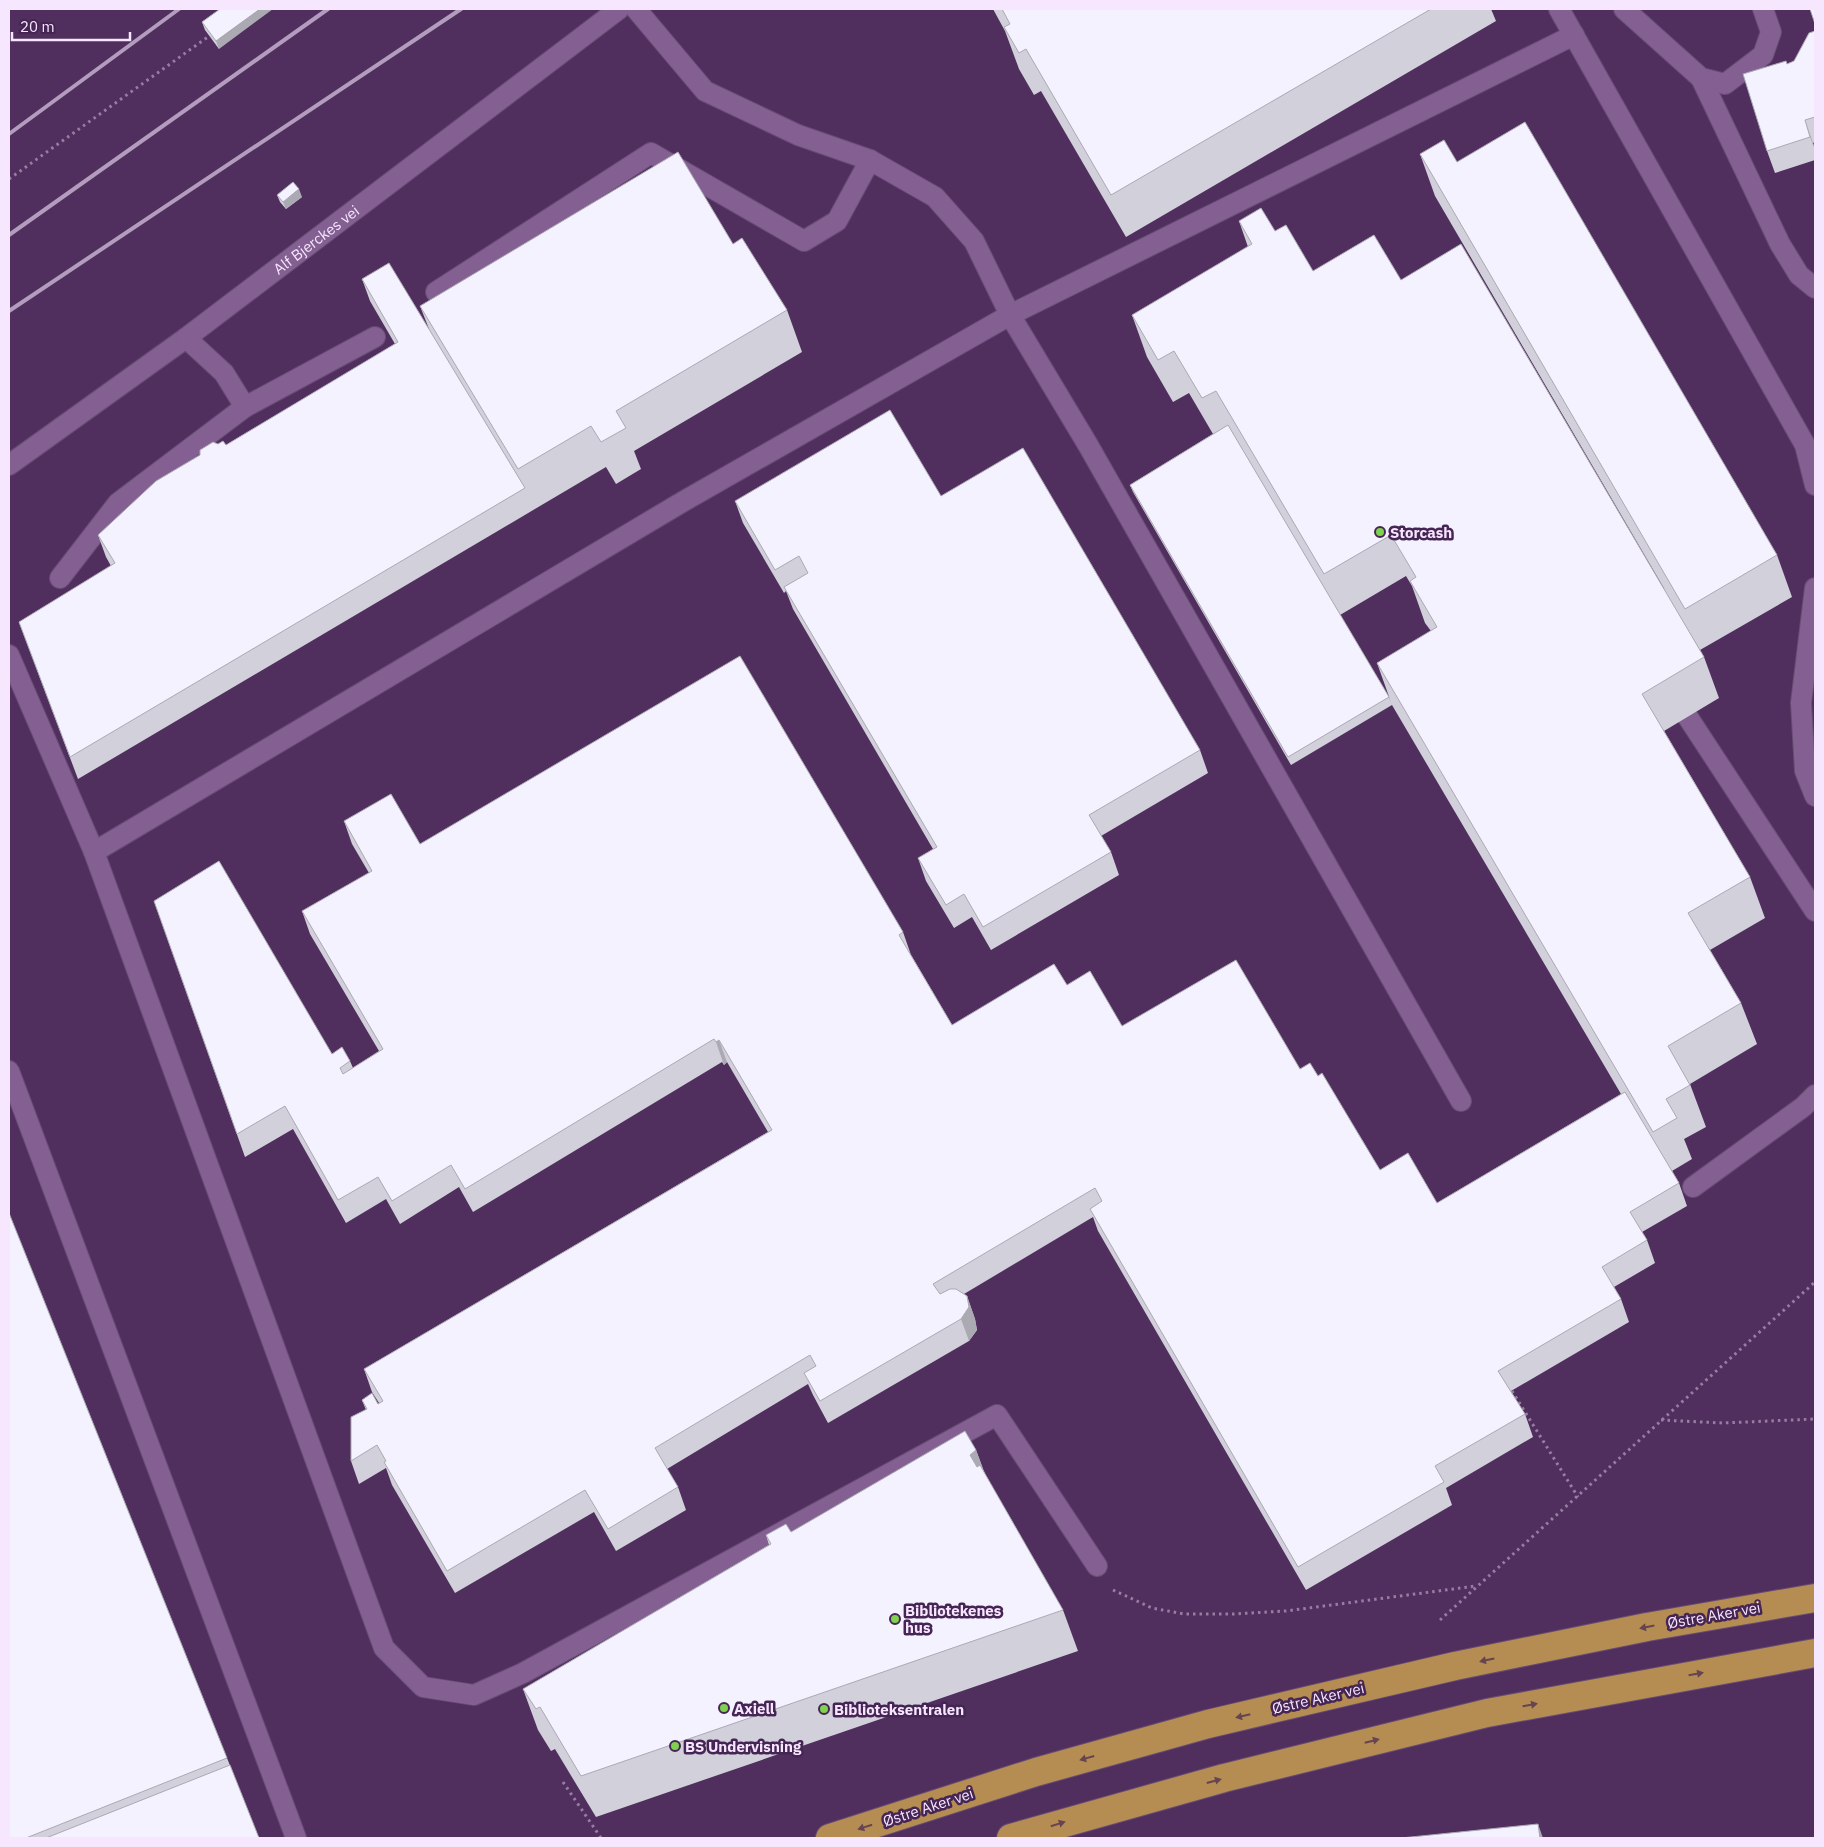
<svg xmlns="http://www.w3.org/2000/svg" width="1824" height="1847" viewBox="0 0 1824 1847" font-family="'IBM Plex Sans',sans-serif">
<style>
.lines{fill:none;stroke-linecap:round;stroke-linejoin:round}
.lane-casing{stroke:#674c73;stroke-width:22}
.highway-casing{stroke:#674c73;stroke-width:30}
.path{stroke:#977da2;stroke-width:3;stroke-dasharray:2.5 4;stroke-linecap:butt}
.lane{stroke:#835f92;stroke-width:20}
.highway{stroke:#b58c51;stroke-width:28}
.rail{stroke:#b39cbd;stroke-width:4}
.wall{fill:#d2d0db}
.shaded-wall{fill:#aba9b2}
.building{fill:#f4f2ff;stroke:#aba9b2}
.oneway{fill:#674452}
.poi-dot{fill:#80d051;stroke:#452553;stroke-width:2}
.labels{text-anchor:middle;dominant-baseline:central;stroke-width:5;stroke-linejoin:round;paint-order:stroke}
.street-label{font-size:15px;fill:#f7e7fe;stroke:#452553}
.poi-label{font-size:15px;font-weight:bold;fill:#f7e7fe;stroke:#452553;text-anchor:start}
</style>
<rect width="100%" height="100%" fill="#502f5e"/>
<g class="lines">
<g class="lane-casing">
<g id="lane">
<path d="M 636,9 L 705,91 L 798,135 L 870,160 L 935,197 L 974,241 L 1010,315 L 1088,445 L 1461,1101"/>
<path d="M 1559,9 L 1805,445 L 1815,485"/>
<path d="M 1624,9 L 1701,78 L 1725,84 L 1763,55 L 1771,32 L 1763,9"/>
<path d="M 1701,78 L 1780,244 L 1799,275 L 1815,288"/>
<path d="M 436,292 L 651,153 L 804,241 L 837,221 L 870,160"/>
<path d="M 245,407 L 375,337"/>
<path id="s1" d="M 9,465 L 186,338 L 619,9"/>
<path d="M 60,578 L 118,503 L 245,407 L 224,373 L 186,338"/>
<path d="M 1815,588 L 1801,703 L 1805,771 L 1815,796"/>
<path d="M 9,655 L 94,852 L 384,1648 L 423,1687 L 474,1695 L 523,1673 L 997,1415 L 1097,1566"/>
<path d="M 1674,696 L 1815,911"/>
<path d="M 94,852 L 684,501 L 1010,315 L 1574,35"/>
<path d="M 9,1071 L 296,1838"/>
<path d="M 1693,1187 L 1803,1107 L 1815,1095"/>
</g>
</g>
<g class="highway-casing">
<path id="highway" d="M 830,1838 L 1036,1772 L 1208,1724 L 1455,1666 L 1647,1627 L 1815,1598
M 1011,1838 L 1224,1778 L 1487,1713 L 1815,1653"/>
</g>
<path class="path" d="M 9,179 L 212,34
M 1512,1391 L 1578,1497
M 1661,1420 L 1723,1423 L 1815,1419
M 1113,1590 L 1152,1608 L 1184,1614 L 1233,1614 L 1286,1611 L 1476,1586
M 1440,1620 L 1815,1282
M 563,1782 L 601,1838"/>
<use href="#lane" class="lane"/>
<use href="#highway" class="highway"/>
<path class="rail" d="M 9,134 L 179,9
M 9,235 L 328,9
M 9,311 L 461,9"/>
</g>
<path class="wall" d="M 220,9 L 219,49 L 205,30 L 202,22 Z
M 993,9 L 1491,9 L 1496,21 L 1126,237 L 1041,91 L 1034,95 L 1019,69 L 1005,31 Z
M 1815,31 L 1815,142 L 1813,143 L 1815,149 L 1815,160 L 1775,173 L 1767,151 L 1787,64 L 1794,61 Z
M 1420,154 L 1457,162 L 1777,555 L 1792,597 L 1700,650 L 1704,657 L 1719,698 L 1664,731 L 1750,877 L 1765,918 L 1710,950 L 1741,1003 L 1757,1044 L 1690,1084 L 1706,1127 L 1684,1139 L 1692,1159 L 1672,1171 L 1679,1183 L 1687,1206 L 1642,1232 L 1647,1240 L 1655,1263 L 1614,1287 L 1621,1299 L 1629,1322 L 1511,1391 L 1525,1414 L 1533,1437 L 1446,1488 L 1452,1505 L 1306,1590 L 1098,1231 L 1093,1217 L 964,1294 L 967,1296 L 975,1319 L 977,1330 L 969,1341 L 828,1423 L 813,1395 L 808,1384 L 667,1469 L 678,1487 L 686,1510 L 616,1551 L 594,1512 L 455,1593 L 392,1485 L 386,1468 L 359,1484 L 351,1461 L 366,1410 L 362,1400 L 378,1404 L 379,1403 L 372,1392 L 364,1369 L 768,1132 L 727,1062 L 724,1065 L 722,1062 L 473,1212 L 459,1187 L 400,1224 L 386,1199 L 346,1223 L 293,1129 L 245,1157 L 154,901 L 332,1054 L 350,1061 L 353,1068 L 379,1051 L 310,934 L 302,911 L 369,873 L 352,844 L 344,821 L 420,844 L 903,932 L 911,955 L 952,1025 L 1067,985 L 1122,1026 L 1300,1069 L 1318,1076 L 1380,1170 L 1437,1203 L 1621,1094 L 1392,705 L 1377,663 L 1431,631 L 1425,623 L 1412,586 L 1406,576 L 1340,615 L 1389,697 L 1392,705 L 1291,765 L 1133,492 L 1130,485 L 1213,434 L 1189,393 L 1173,402 L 1147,357 L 1132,315 L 1248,247 L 1239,221 L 1275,231 L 1313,271 L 1401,280 L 1665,590 L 1435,196 Z
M 277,195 L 302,197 L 286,209 L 280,202 Z
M 733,244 L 787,310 L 802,352 L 634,451 L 641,469 L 616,484 L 606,467 L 78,779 L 19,622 L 111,566 L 106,557 L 98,535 L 218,444 L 226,445 L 395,344 L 370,301 L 362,279 L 429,329 L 420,306 Z
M 941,496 L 1200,750 L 1208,773 L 1101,836 L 1111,852 L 1119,875 L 991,950 L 972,917 L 954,928 L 926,881 L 918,858 L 933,849 L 793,609 L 786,591 L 784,593 L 743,523 L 735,501 Z
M 976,1450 L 985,1474 L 1063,1610 L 1078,1651 L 596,1817 L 555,1749 L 551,1751 L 538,1730 L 523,1689 L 769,1545 L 766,1535 L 791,1532 Z
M 227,1758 L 259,1838 L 9,1838 Z"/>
<path class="shaded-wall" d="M 260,9 L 273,9 L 219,49 L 216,41 Z
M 1805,120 L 1813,143 L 1815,150 L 1810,137 Z
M 299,189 L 302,197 L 286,209 L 283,202 Z
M 719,1040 L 727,1062 L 724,1065 L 716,1042 Z
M 967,1296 L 975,1319 L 977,1330 L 969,1341 L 961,1319 Z
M 976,1450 L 991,1492 L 970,1455 Z
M 1538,1824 L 1543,1838 L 1540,1838 Z"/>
<path class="building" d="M 220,9 L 260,9 L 216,41 L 202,22 Z
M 1002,9 L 1431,9 L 1111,195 L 1026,49 L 1019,53 L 1004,27 L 1010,24 Z
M 1810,9 L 1815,9 L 1815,24 Z
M 1815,31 L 1815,117 L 1805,120 L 1810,137 L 1767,151 L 1743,74 L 1786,61 L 1787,64 L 1794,61 L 1809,33 Z
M 1525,122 L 1777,555 L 1685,609 L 1420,154 L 1444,140 L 1457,162 Z
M 678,152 L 733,244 L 742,238 L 787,310 L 616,411 L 626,428 L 601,442 L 591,426 L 518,469 L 420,306 Z
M 293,182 L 299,189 L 283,202 L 277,195 Z
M 1261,208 L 1275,231 L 1286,225 L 1313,271 L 1374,235 L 1401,280 L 1461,244 L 1704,657 L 1642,694 L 1750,877 L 1688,913 L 1741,1003 L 1668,1046 L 1690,1085 L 1666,1099 L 1677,1118 L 1653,1132 L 1377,663 L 1437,627 L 1410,581 L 1416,577 L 1391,535 L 1324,574 L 1216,391 L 1202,398 L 1174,351 L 1158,360 L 1132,315 L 1252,244 L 1239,221 Z
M 389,263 L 525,488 L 70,757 L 19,622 L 115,563 L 98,535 L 156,481 L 200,455 L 200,450 L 213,442 L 218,444 L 223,441 L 226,445 L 398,342 L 362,279 Z
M 890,410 L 941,496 L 1023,448 L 1200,750 L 1089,815 L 1111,852 L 983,927 L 964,894 L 946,905 L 918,858 L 937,847 L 784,587 L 808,573 L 799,556 L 775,570 L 735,501 Z
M 1228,425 L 1389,697 L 1288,757 L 1130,485 Z
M 740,656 L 903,932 L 899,935 L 952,1025 L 1054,964 L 1067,985 L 1090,971 L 1122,1026 L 1236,960 L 1300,1069 L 1310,1063 L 1318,1076 L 1322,1073 L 1380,1170 L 1408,1153 L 1437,1203 L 1625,1092 L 1679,1183 L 1630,1212 L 1647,1240 L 1602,1267 L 1621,1299 L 1498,1371 L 1525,1414 L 1435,1466 L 1444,1482 L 1298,1567 L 1090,1209 L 1102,1201 L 1095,1188 L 933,1284 L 940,1294 L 950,1289 L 956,1289 L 967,1296 L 969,1307 L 961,1319 L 820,1401 L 804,1373 L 816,1366 L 810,1355 L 655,1448 L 678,1487 L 608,1529 L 585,1490 L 447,1571 L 384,1462 L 386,1461 L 377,1445 L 351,1461 L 351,1417 L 367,1409 L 362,1400 L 372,1393 L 378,1404 L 383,1401 L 364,1369 L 772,1130 L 719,1040 L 716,1042 L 714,1039 L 465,1189 L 451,1165 L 392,1201 L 378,1177 L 338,1200 L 285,1106 L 237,1134 L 154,901 L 219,861 L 332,1054 L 342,1047 L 350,1061 L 340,1068 L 343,1074 L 383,1049 L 302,911 L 372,871 L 344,821 L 391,794 L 420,844 Z
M 9,1213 L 227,1758 L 26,1838 L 9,1838 Z
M 965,1431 L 976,1450 L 970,1455 L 977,1467 L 980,1465 L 1063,1610 L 581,1776 L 540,1707 L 536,1709 L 523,1689 L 771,1544 L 766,1535 L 786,1524 L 791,1532 Z
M 230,1765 L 259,1838 L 46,1838 Z
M 1538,1824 L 1540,1838 L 1401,1838 Z"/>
<defs><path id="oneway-solid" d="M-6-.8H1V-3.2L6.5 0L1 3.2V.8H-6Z" transform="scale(1.25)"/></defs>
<g class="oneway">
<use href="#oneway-solid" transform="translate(1647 1627) rotate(169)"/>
<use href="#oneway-solid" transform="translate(1487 1660) rotate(168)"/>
<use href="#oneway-solid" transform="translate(1696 1674) rotate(-10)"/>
<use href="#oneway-solid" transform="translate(1530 1705) rotate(-10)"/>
<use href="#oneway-solid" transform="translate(1243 1716) rotate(167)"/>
<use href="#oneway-solid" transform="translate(1372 1741) rotate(-14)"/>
<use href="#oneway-solid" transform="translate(1087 1758) rotate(164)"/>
<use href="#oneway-solid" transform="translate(1214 1781) rotate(-15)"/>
<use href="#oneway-solid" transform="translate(1058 1824) rotate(-17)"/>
<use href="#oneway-solid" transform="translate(865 1827) rotate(162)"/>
</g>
<g class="poi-dot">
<circle cx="1380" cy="532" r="5"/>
<circle cx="895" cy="1619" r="5"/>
<circle cx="724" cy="1708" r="5"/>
<circle cx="824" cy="1709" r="5"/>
<circle cx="675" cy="1746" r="5"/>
</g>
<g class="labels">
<g class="street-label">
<text stroke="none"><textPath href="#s1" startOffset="381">Alf Bjerckes vei</textPath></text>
<text transform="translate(1714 1615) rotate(-10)">Østre Aker vei</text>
<text transform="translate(1318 1698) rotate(-13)">Østre Aker vei</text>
<text transform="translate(928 1807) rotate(-18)">Østre Aker vei</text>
</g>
<g class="poi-label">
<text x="1390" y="532">Storcash</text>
<text x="905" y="1610">Bibliotekenes<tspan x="905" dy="17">hus</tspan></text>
<text x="734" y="1708">Axiell</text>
<text x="834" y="1709">Biblioteksentralen</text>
<text x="685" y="1746">BS Undervisning</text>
</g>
</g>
<rect width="1824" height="1847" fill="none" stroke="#f7e7fe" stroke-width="20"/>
<path d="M12 32v8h118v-8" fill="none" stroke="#f7e7fe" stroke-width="2.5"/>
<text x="20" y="32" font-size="15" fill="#f7e7fe" stroke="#452553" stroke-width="4" paint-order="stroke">20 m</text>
</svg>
